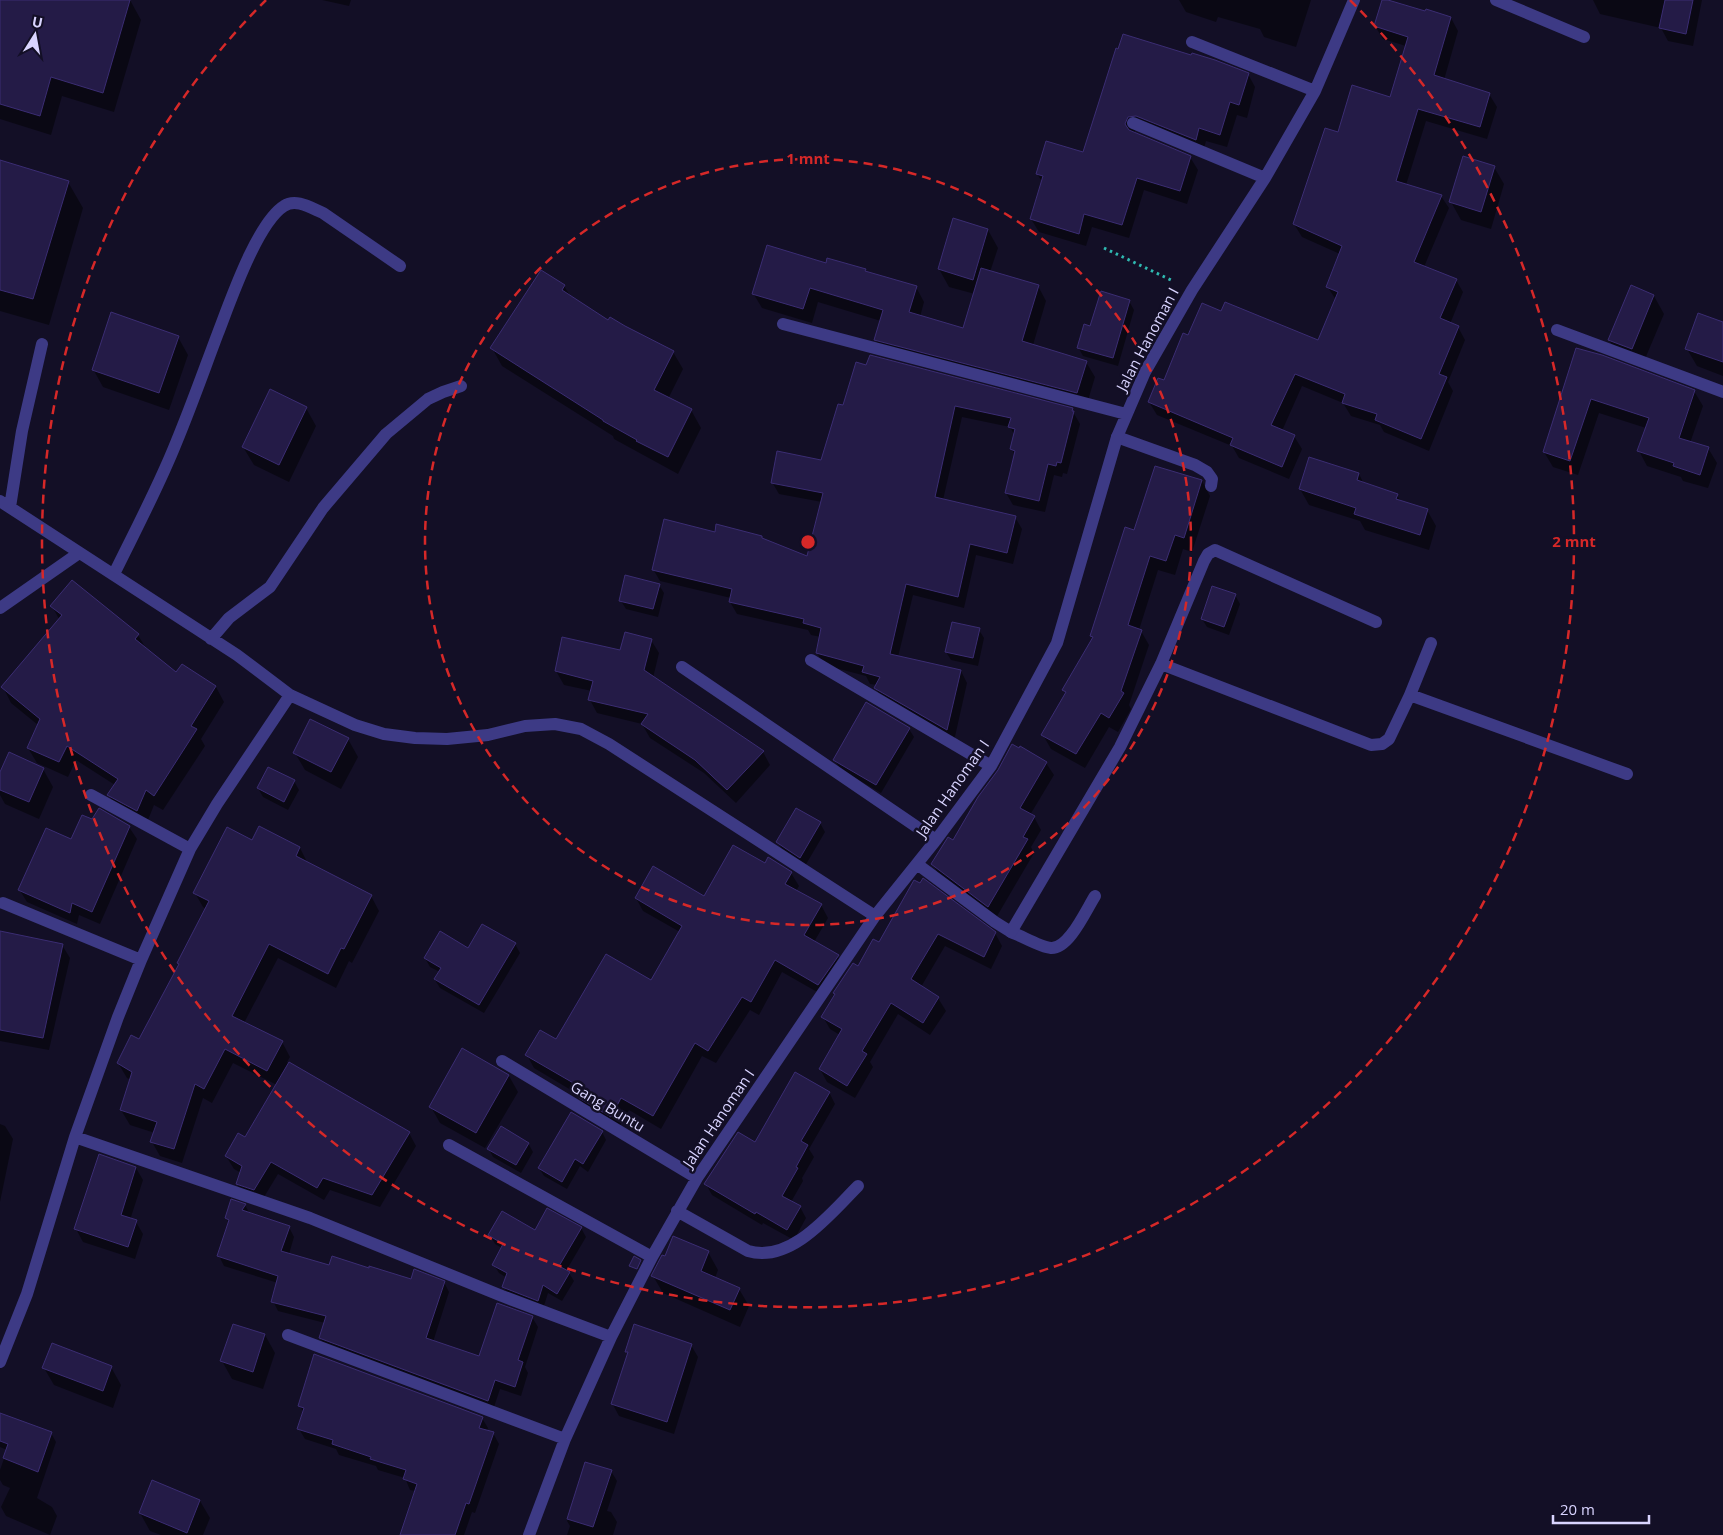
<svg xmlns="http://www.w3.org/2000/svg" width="1723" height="1535" viewBox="0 0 1723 1535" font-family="'Open Sans',sans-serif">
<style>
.shadow{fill:#0007}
.building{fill:#241b47;stroke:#3b2d73}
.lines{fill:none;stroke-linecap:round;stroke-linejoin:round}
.path{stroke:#2fb8b0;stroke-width:3;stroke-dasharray:2.5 4;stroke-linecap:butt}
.lane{stroke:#3d3a85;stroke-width:12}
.street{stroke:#3d3a85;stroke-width:12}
.ring{fill:none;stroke:#d62828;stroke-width:2.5;stroke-dasharray:9 6}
.labels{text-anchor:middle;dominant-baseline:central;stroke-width:5;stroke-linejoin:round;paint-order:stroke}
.street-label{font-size:15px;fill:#d9d4ff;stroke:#130f26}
.centre{fill:#d62828;stroke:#130f26;stroke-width:2.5}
.ring-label{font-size:15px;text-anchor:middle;font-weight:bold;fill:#d62828;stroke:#130f26;stroke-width:5;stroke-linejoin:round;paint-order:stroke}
</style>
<rect width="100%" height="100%" fill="#130f26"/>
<path class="shadow" d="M 0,0 L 130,0 L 141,20 L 114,112 L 62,96 L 51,135 L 0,119 Z
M 322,0 L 351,0 L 349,6 Z
M 1179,0 L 1311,0 L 1296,47 L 1264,37 L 1260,29 L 1218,17 L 1216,22 L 1186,12 Z
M 1383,0 L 1451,18 L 1458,31 L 1444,80 L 1489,94 L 1497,107 L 1487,139 L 1426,121 L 1406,185 L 1441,196 L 1449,208 L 1424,267 L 1456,280 L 1463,292 L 1450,324 L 1458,327 L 1465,340 L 1448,382 L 1453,391 L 1429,451 L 1384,432 L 1380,425 L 1351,416 L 1343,403 L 1302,386 L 1282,431 L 1294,436 L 1302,449 L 1289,479 L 1239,458 L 1232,446 L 1157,415 L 1149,402 L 1165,382 L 1189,336 L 1222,313 L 1319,342 L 1336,300 L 1327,286 L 1340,254 L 1302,237 L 1294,224 L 1339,134 L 1391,98 L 1406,46 L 1383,39 L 1375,26 Z
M 1593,0 L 1702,0 L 1693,46 L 1668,41 L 1661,28 L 1600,14 Z
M 1117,50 L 1248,74 L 1255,87 L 1247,118 L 1237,115 L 1227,147 L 1206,141 L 1203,152 L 1136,129 L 1134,133 L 1190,157 L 1198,170 L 1187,204 L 1144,190 L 1129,238 L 1092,227 L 1086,246 L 1039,232 L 1031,219 L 1043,183 L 1037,174 L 1083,154 Z
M 0,161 L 68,182 L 83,208 L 49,325 L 0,311 Z
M 1494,167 L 1504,184 L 1491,229 L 1461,220 L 1451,202 Z
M 988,230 L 998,248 L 990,272 L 1038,286 L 1046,301 L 1033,345 L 1086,362 L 1095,377 L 1086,407 L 884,354 L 875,339 L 881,321 L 818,302 L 812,323 L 762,308 L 753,293 L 826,264 L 865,270 L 866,273 L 916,287 L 924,302 L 920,317 L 964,329 L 975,294 L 949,287 L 939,269 Z
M 541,272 L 564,286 L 571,297 L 608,321 L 673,352 L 683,369 L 668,399 L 691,410 L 701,428 L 678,474 L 614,439 L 613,436 L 502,366 L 492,348 Z
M 1654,296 L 1664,314 L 1642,366 L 1620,358 L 1609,340 Z
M 1129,301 L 1134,310 L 1118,366 L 1083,356 L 1078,347 L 1091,328 Z
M 1723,323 L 1723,376 L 1697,366 L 1687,349 Z
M 178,337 L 188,355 L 169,410 L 103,387 L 93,369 Z
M 1577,350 L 1694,391 L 1703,406 L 1690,443 L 1708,448 L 1717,463 L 1708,488 L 1683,481 L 1681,477 L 1647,466 L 1639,451 L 1646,428 L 1599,413 L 1578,475 L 1553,467 L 1544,452 Z
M 857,364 L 1072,410 L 1080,424 L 1067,474 L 1063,473 L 1062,477 L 1054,475 L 1045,512 L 1013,505 L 1006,493 L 1015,456 L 1012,449 L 1015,436 L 1010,427 L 962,417 L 943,500 L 1015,517 L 1022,529 L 1013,564 L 976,555 L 964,608 L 913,595 L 898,657 L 961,671 L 967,683 L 954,741 L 882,699 L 876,688 L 877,685 L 870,684 L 866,676 L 824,665 L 817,653 L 821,637 L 811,635 L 808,630 L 737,614 L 730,602 L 731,598 L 660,581 L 653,569 L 715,533 L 762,537 L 764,540 L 808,558 L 822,502 L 779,494 L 772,482 L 822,462 L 844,407 Z
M 306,408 L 316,426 L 289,482 L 254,465 L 243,447 Z
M 1156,467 L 1202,481 L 1210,496 L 1192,552 L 1183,549 L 1175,575 L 1158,570 L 1139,630 L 1141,631 L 1149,645 L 1129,705 L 1131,709 L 1118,732 L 1109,727 L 1085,768 L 1051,749 L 1043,735 L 1066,694 L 1064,690 L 1093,639 L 1091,636 L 1135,531 Z
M 1359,474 L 1364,484 L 1397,495 L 1401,502 L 1427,510 L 1436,526 L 1429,550 L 1365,530 L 1360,521 L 1309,505 L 1300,489 Z
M 659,585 L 664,593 L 658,617 L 626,609 L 621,601 Z
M 1235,595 L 1240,604 L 1229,635 L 1207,627 L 1202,619 Z
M 52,606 L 138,635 L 147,650 L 176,674 L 182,665 L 216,687 L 224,702 L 201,739 L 205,746 L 163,810 L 154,805 L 146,825 L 118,810 L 109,795 L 115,785 L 76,760 L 68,777 L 37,763 L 28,748 L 38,725 L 11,703 L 3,687 L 59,619 Z
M 979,630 L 984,638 L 978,666 L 951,660 L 946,652 Z
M 651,640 L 659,653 L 653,678 L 763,752 L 770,765 L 736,803 L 704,773 L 650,738 L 642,724 L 597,713 L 590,700 L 592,691 L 564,685 L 556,671 L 621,652 Z
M 909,729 L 914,737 L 881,793 L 840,769 L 835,760 Z
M 348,739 L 358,757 L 341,789 L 305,770 L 295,753 Z
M 1046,763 L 1054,775 L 1030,815 L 1034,817 L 1041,830 L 1031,847 L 1034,853 L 996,918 L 940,877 L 933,864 L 954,842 Z
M 43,769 L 53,787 L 39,819 L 5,804 L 0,795 L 0,775 Z
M 294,781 L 299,790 L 288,810 L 263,797 L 258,788 Z
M 93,821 L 129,827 L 137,839 L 100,924 L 79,915 L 77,924 L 27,902 L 19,889 Z
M 820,823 L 825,832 L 805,866 L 783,851 L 778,842 Z
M 260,828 L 300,848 L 308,864 L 371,896 L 379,911 L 352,963 L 349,961 L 336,988 L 278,958 L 244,1023 L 282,1042 L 290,1057 L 287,1062 L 409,1133 L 416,1146 L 380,1207 L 330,1190 L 324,1200 L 278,1174 L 261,1202 L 245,1197 L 237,1184 L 241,1173 L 234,1169 L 226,1156 L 245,1138 L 277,1085 L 233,1063 L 212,1103 L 203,1098 L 182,1163 L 160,1156 L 152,1142 L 155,1133 L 130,1125 L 121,1110 L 131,1080 L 127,1078 L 118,1063 L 140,1040 L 180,966 L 178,963 L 206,909 L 203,907 L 195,893 L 253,842 Z
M 765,864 L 791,873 L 799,886 L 796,891 L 821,905 L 828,918 L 814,942 L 838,956 L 845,969 L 826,997 L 782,972 L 759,1015 L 750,1010 L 716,1063 L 702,1056 L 661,1129 L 629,1110 L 618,1129 L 588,1111 L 580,1098 L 581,1096 L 534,1068 L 527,1055 L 556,1041 L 652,981 L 680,932 L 643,911 L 636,898 L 704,897 Z
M 915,882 L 995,933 L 1002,946 L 991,969 L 945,946 L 921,987 L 938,998 L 946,1011 L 930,1035 L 898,1014 L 870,1062 L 873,1067 L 855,1098 L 827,1082 L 820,1069 L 840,1035 L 830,1029 L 823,1017 L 835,995 L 834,993 L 880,944 Z
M 0,932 L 62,945 L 70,958 L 49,1050 L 0,1041 Z
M 515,944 L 520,953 L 484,1013 L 440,988 L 435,980 L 440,972 L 430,967 L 425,958 L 468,950 Z
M 462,1050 L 509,1076 L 518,1092 L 485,1148 L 440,1123 L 431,1107 Z
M 829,1092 L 835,1104 L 809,1149 L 814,1157 L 802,1178 L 803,1181 L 791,1202 L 800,1207 L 806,1218 L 794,1240 L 763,1223 L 762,1225 L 712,1195 L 706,1184 L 756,1144 Z
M 0,1124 L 5,1126 L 13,1139 L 0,1202 Z
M 602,1132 L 606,1140 L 588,1172 L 580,1166 L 567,1189 L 544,1176 L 539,1168 Z
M 528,1143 L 533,1152 L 521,1173 L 493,1157 L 489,1149 Z
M 136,1168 L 143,1180 L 130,1220 L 136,1222 L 143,1234 L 135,1259 L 83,1242 L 76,1229 Z
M 245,1205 L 250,1214 L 289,1227 L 294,1237 L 289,1254 L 330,1267 L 412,1280 L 444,1282 L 449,1292 L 433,1342 L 480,1358 L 532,1317 L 538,1327 L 525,1367 L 528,1373 L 521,1396 L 500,1389 L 493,1410 L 326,1348 L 320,1338 L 325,1323 L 278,1311 L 273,1301 L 278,1283 L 224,1266 L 219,1256 L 229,1223 L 226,1218 Z
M 581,1228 L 586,1237 L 566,1271 L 569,1273 L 574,1281 L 562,1301 L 548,1293 L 543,1309 L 509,1296 L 504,1287 L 507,1278 L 499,1273 L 494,1265 L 502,1248 L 495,1244 L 490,1235 Z
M 708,1252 L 718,1270 L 715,1278 L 739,1289 L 749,1306 L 740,1327 L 663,1293 L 653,1276 Z
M 265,1335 L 275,1353 L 263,1389 L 232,1379 L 222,1361 Z
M 691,1345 L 698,1357 L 674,1434 L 619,1416 L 612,1403 L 629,1355 L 627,1351 Z
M 111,1367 L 121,1385 L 113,1408 L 54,1385 L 44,1368 Z
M 300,1406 L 482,1418 L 488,1428 L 487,1431 L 493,1433 L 499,1444 L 475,1513 L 472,1512 L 464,1535 L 401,1535 L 415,1491 L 410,1490 L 405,1478 L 378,1470 L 376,1466 L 339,1455 L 336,1449 L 305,1439 L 299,1429 L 304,1413 Z
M 0,1416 L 51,1433 L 56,1442 L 37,1498 L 52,1507 L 57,1516 L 50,1535 L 6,1516 L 1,1507 L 10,1488 L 3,1485 L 0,1480 L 0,1470 L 7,1450 L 0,1447 Z
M 586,1463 L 611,1471 L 617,1481 L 607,1511 L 611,1512 L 617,1522 L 613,1535 L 567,1535 L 570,1526 L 567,1521 Z
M 200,1501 L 210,1518 L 203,1535 L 161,1535 L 150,1531 L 140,1513 Z"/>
<path class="building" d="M 0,0 L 130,0 L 103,93 L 51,77 L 40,116 L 0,104 Z
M 1382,0 L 1388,0 L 1425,11 L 1426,9 L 1451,17 L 1434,75 L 1490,93 L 1480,127 L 1418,109 L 1396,181 L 1442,195 L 1414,262 L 1457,279 L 1440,318 L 1459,326 L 1439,374 L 1447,377 L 1421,439 L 1375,420 L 1377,414 L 1342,403 L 1345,394 L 1295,374 L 1271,425 L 1295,435 L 1282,467 L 1230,445 L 1233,438 L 1148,402 L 1158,378 L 1164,380 L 1183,333 L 1188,335 L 1202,303 L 1221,311 L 1225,302 L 1318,340 L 1338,292 L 1326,287 L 1342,246 L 1293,224 L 1325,128 L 1338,132 L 1352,85 L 1390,97 L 1408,37 L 1374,26 Z
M 1665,0 L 1693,0 L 1686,34 L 1659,28 Z
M 1123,34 L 1191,55 L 1192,53 L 1215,60 L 1249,73 L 1239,105 L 1230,102 L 1220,135 L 1199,128 L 1196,140 L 1136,116 L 1128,117 L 1125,124 L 1129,130 L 1191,156 L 1180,191 L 1137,178 L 1122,225 L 1084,214 L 1079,234 L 1030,219 L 1043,176 L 1036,174 L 1046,141 L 1083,152 L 1116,48 L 1118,49 Z
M 1463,156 L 1495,166 L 1481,212 L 1449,202 Z
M 0,160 L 69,181 L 33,299 L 0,290 Z
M 953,218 L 988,229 L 973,280 L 938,269 Z
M 767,245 L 826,263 L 827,258 L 866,269 L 865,271 L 917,286 L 909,312 L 963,328 L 981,268 L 1039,285 L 1022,341 L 1087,361 L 1077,393 L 874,340 L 883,310 L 810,288 L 803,309 L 752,294 Z
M 541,270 L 565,285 L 562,290 L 608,320 L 610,317 L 625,326 L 674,351 L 654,390 L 692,409 L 668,457 L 636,441 L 637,440 L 603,421 L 603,420 L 490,348 Z
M 1631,285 L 1654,295 L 1632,349 L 1608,340 Z
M 1101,291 L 1130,300 L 1113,358 L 1077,348 L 1084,324 L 1090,326 Z
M 111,312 L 179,336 L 159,393 L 92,370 Z
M 1698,313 L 1723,322 L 1723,362 L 1685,349 Z
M 1576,348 L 1602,355 L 1695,390 L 1679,438 L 1709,447 L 1700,475 L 1673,466 L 1674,463 L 1637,451 L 1649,418 L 1591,399 L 1570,461 L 1543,452 Z
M 870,355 L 1073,408 L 1072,411 L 1074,411 L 1061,463 L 1057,462 L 1056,466 L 1048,464 L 1039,501 L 1005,493 L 1015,451 L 1010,449 L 1015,429 L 1008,427 L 1011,418 L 955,406 L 935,497 L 1016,516 L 1007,553 L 970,544 L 958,597 L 906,584 L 890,654 L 961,670 L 947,730 L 874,688 L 880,677 L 862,672 L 864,666 L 816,653 L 821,628 L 803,623 L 804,619 L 729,602 L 732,589 L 652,570 L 664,519 L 715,532 L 716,524 L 762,536 L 762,538 L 807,556 L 823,493 L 771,483 L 777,451 L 821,460 L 838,404 L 843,405 L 856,362 L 866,365 Z
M 270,389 L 307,407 L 279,465 L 242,447 Z
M 1309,457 L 1359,473 L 1357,480 L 1398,494 L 1396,499 L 1428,509 L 1420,535 L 1354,514 L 1356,508 L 1299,489 Z
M 1155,466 L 1202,480 L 1184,538 L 1175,535 L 1166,561 L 1150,556 L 1128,625 L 1142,630 L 1121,691 L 1124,693 L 1109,718 L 1101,713 L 1076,754 L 1041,735 L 1066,692 L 1062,690 L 1093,637 L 1090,636 L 1125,527 L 1134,530 Z
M 625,575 L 660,584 L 653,609 L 619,601 Z
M 72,580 L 139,634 L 135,639 L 176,672 L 182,664 L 216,686 L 191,726 L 197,729 L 154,796 L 146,790 L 137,811 L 107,795 L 118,779 L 67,746 L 59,762 L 27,748 L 40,719 L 1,687 L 62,615 L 50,606 Z
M 1212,586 L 1236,594 L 1224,627 L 1201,619 Z
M 952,622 L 980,628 L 973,658 L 945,652 Z
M 625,632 L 652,639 L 644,670 L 764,751 L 727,790 L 695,760 L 641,724 L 648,714 L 588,700 L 593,681 L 555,671 L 562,637 L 620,650 Z
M 866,702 L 910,728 L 876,785 L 833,760 Z
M 310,719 L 349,738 L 331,772 L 293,753 Z
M 1012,744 L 1019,748 L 1020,746 L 1047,762 L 1020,808 L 1035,816 L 1023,837 L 1028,839 L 988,907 L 931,864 L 948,837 L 953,840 L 978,797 L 998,770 Z
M 9,752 L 44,768 L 29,802 L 0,790 L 0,772 Z
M 268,767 L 295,780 L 284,802 L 257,788 Z
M 99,808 L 130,826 L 92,912 L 72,903 L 70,913 L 18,890 L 46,828 L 71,839 L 82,815 L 92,819 Z
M 796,808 L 821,822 L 800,858 L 776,842 Z
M 259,826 L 300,847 L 296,856 L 372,895 L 344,949 L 341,948 L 328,974 L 269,944 L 232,1016 L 283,1041 L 267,1071 L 225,1049 L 204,1089 L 195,1084 L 174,1149 L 150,1142 L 157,1122 L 120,1110 L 132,1072 L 117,1063 L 131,1035 L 139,1039 L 179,964 L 177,963 L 209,901 L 193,893 L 227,827 L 252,840 Z
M 733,845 L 765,863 L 768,857 L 792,872 L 785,884 L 822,904 L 804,935 L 839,955 L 818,985 L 775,960 L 751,1002 L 742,997 L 708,1051 L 695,1043 L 653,1116 L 621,1098 L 611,1117 L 579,1098 L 583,1090 L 582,1088 L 525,1055 L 540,1030 L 556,1039 L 606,954 L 651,980 L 682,926 L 635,898 L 653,866 L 704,896 Z
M 923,878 L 996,932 L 984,957 L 938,934 L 911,979 L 939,997 L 923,1023 L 891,1003 L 862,1051 L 867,1054 L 847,1086 L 819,1069 L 842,1029 L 821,1017 L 835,994 L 833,993 L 853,963 L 858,966 L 873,939 L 879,942 L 914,880 L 920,883 Z
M 482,924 L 516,943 L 479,1005 L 434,979 L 441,968 L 424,958 L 440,931 L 468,948 Z
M 0,931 L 63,944 L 43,1038 L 0,1030 Z
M 462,1048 L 509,1075 L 476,1133 L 429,1107 Z
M 289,1062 L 410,1132 L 372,1195 L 323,1178 L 317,1188 L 271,1162 L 254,1190 L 236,1184 L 242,1166 L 225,1156 L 238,1133 L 245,1137 Z
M 795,1072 L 830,1092 L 801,1141 L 808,1145 L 796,1167 L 798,1168 L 782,1196 L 801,1206 L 787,1230 L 756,1212 L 755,1214 L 704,1184 L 738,1132 L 755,1142 Z
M 571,1112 L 603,1131 L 583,1164 L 575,1159 L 562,1182 L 538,1168 Z
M 501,1126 L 529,1143 L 516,1165 L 487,1149 Z
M 99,1154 L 136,1167 L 121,1215 L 137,1220 L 128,1247 L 74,1229 Z
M 231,1199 L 246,1204 L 242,1210 L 290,1226 L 281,1251 L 329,1265 L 332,1256 L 369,1268 L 369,1266 L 411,1279 L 414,1269 L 445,1281 L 426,1338 L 479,1356 L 497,1303 L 533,1316 L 518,1360 L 523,1362 L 515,1387 L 495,1380 L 488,1401 L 319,1338 L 326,1316 L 271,1302 L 278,1276 L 217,1256 L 229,1220 L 225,1218 Z
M 547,1208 L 582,1227 L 559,1266 L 570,1272 L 557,1294 L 543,1285 L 538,1301 L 502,1287 L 507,1273 L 492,1265 L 503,1244 L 488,1235 L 502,1211 L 535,1230 Z
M 673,1236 L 709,1251 L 701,1271 L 740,1288 L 730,1310 L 651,1276 L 662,1255 L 665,1256 Z
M 634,1256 L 641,1260 L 637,1269 L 629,1266 Z
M 233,1324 L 265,1334 L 253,1372 L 220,1361 Z
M 634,1324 L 692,1344 L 667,1422 L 611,1404 L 628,1352 L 625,1352 Z
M 52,1343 L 112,1366 L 103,1391 L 42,1368 Z
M 314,1354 L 483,1417 L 479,1428 L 494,1432 L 469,1504 L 466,1503 L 455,1535 L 400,1535 L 417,1484 L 403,1479 L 406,1470 L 370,1459 L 371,1457 L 332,1444 L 333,1440 L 297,1429 L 304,1408 L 298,1406 Z
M 0,1413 L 52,1432 L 38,1472 L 3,1458 L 8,1444 L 0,1441 Z
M 585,1462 L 612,1470 L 593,1527 L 567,1519 Z
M 152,1480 L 200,1500 L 187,1533 L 139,1513 Z"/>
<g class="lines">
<path class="path" d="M 1104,248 L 1171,280"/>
<path class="lane" d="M 1117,437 L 1195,465 L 1207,472 L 1212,479 L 1211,486
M 1011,932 C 1022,936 1040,947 1051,948 C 1069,949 1086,910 1095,896"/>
<path class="street" d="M 1496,0 L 1584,37
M 1192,42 L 1315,91
M 1133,123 L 1265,178
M 783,324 L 1126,414
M 1557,330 L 1723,392
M 0,501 L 237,655 L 290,695 L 355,725 L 384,734 L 415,738 L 447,739 L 488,735 L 525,726 L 555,724 L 581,729 L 609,744 L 875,916
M 10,507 L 22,431 L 42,344
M 114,574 C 135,531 158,488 176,443 C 191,407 204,370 218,333 C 230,302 257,223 284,206 C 296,198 311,208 323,213 L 400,266
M 0,608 L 79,553
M 211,639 L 229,618 L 270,587 L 323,508 L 386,434 L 428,399 L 443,392 L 461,386
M 811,660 L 991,766
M 1161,664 L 1371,745 L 1382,744 L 1389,739 L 1410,695 L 1627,774
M 682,667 L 936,840
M 1410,695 L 1431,643
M 91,795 L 190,849
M 917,864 L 995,922 L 1011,932 L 1120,747 L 1161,664 L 1204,561 L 1208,554 L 1215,550 L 1376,622
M 3,903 L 141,960
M 502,1061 L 697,1178
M 75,1137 L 310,1218 L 502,1296 L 611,1337
M 449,1145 L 652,1257
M 677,1211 L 748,1251 C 791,1264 831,1213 858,1186
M 288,1335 L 565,1439
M 0,1362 L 27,1294 L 75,1137 L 118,1017 L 141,960 L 190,849 L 217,804 L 290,695
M 529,1535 L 565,1439 L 611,1337 L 652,1257 L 697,1178 L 875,916 L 936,840 L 991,766 L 1057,643 L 1117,437 L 1145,372 L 1192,290 L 1265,178 L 1315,91 L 1354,0"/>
</g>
<g class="ring">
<circle cx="808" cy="542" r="383"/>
<path d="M1350 0A766 766 0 1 1 266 0"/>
</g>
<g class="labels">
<g class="street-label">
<text transform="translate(1147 339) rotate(-62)">Jalan Hanoman I</text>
<text transform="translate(952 788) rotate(-55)">Jalan Hanoman I</text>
<text transform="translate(608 1106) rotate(31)">Gang Buntu</text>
<text transform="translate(718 1118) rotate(-56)">Jalan Hanoman I</text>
</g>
</g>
<circle cx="808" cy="542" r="8" class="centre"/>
<g class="ring-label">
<text x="808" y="164">1 mnt</text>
<text x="1574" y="547">2 mnt</text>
</g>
<g transform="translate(35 35) rotate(11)" stroke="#130f26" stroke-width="4" paint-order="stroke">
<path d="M0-4L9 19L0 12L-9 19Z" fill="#d9d4ff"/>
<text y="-8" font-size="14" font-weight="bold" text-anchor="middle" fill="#d9d4ff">U</text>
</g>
<path d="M1553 1515v8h96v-8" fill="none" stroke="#d9d4ff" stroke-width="2.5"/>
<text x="1560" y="1515" font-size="15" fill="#d9d4ff" stroke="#130f26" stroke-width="4" paint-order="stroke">20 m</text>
</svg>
